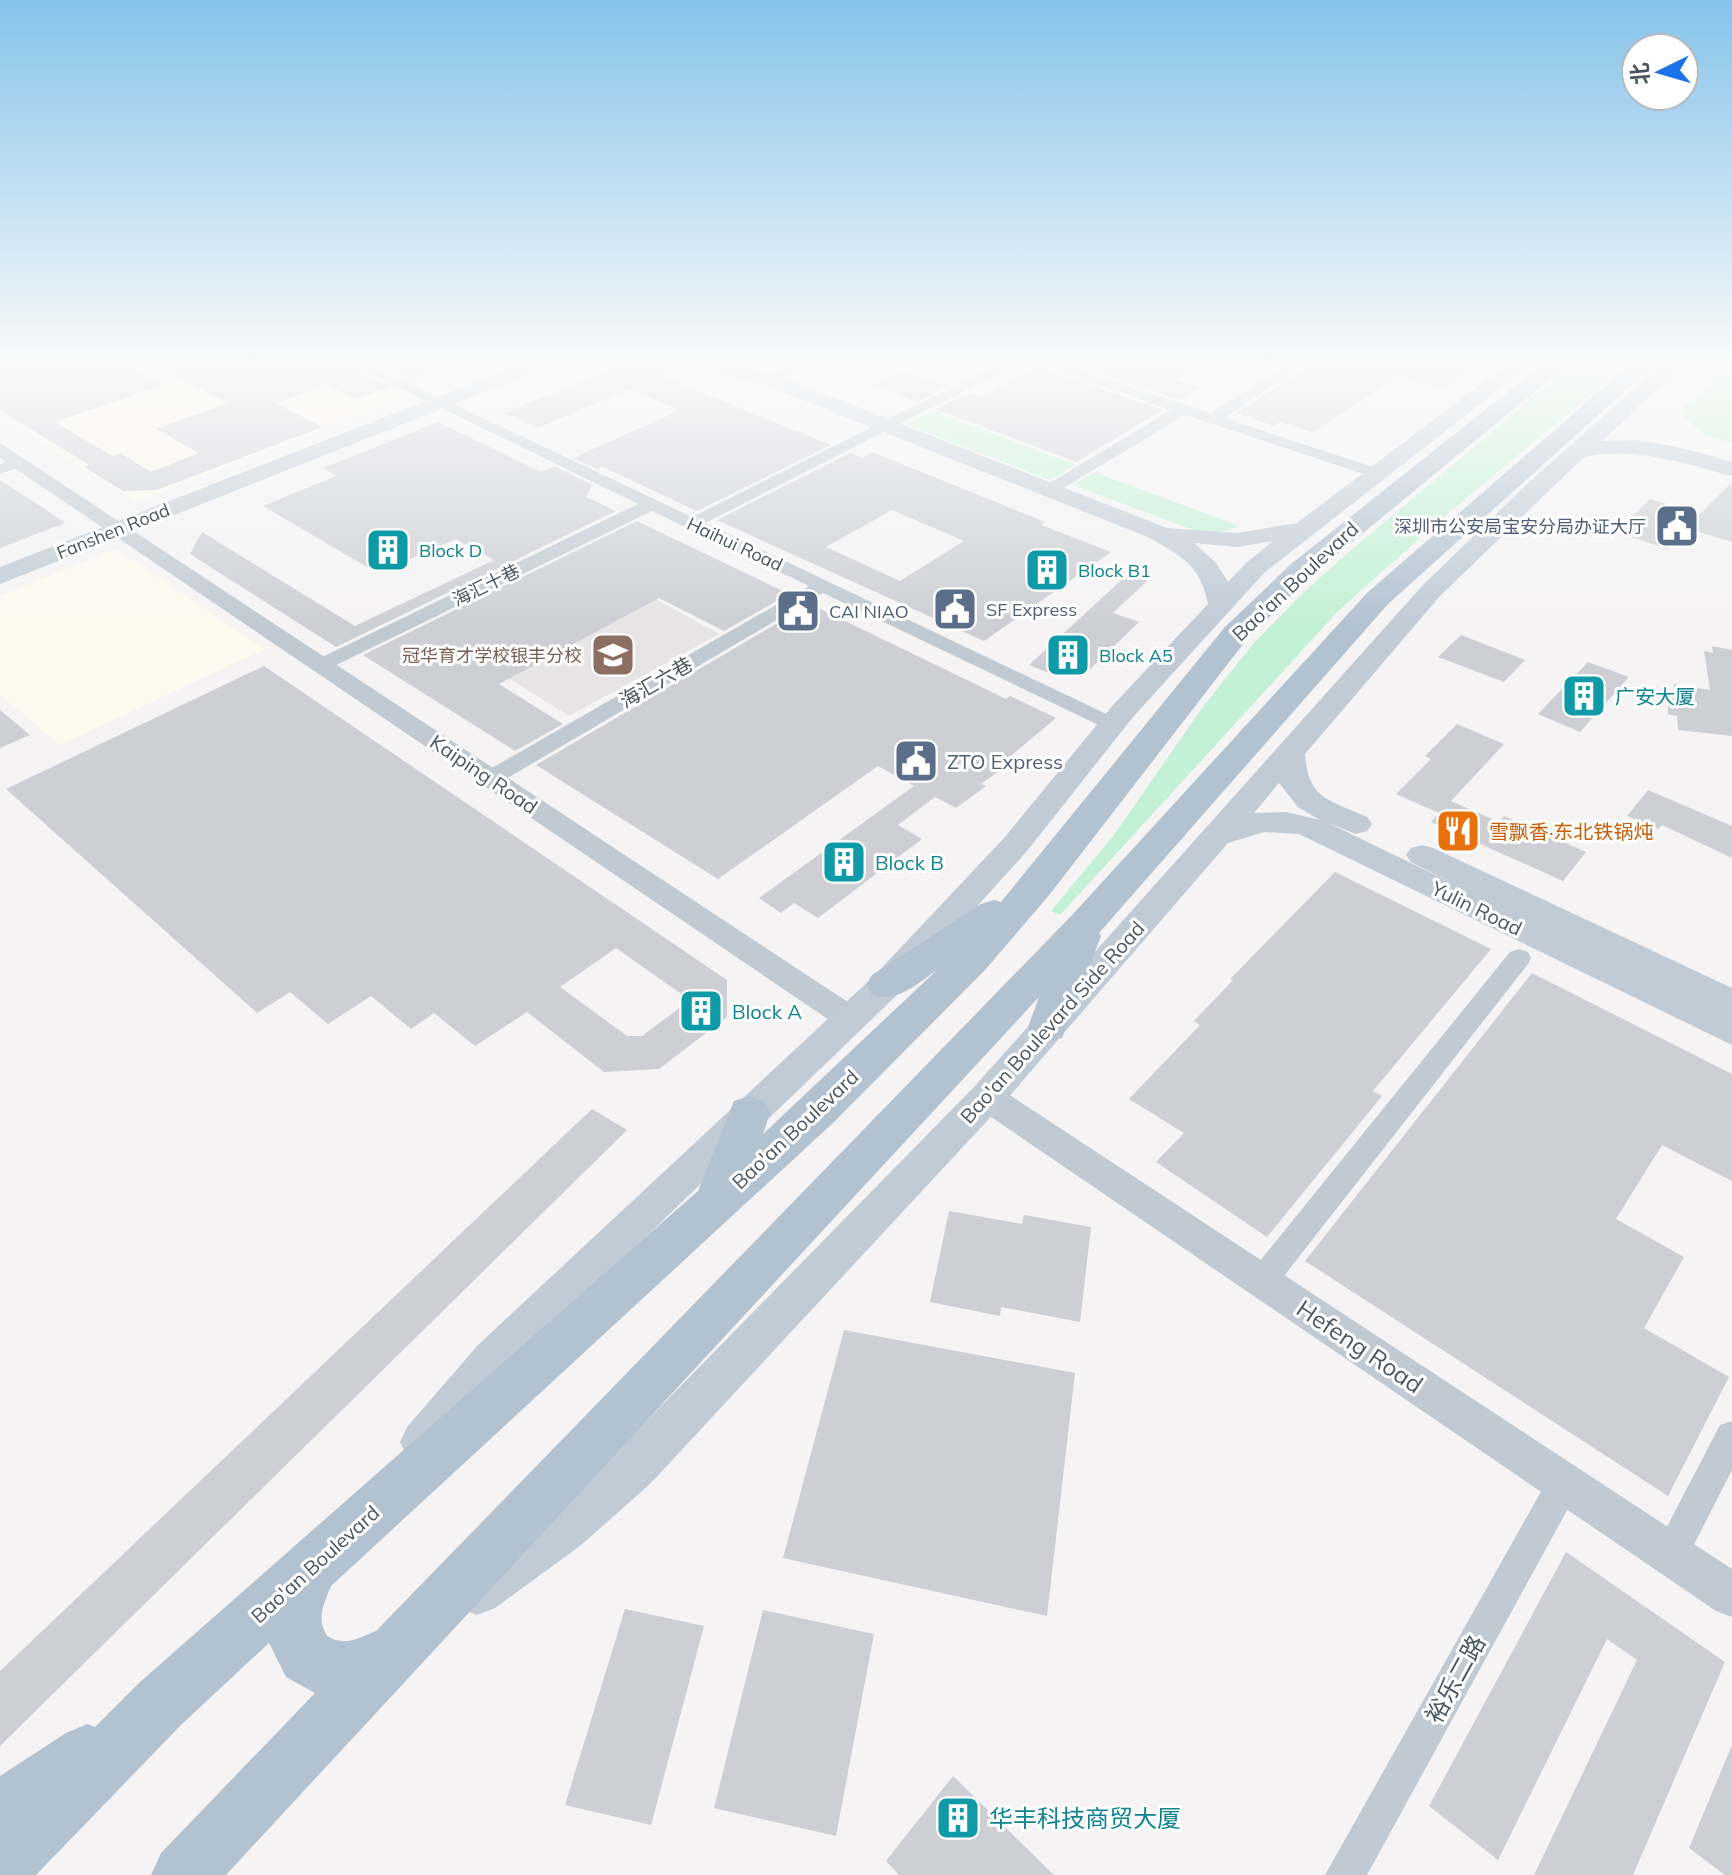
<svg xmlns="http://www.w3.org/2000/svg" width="1732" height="1875" viewBox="0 0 1732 1875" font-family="Mulish,'Noto Sans SC',sans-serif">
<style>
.commercial{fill:#fdf9ef}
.education{fill:#e6e4e5}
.green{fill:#c3f1d5}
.building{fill:#cdcfd5;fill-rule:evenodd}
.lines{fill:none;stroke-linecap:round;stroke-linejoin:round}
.minor{fill:#c1cad2;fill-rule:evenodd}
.tertiary{fill:#c1cad2;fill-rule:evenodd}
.secondary{fill:#c1cbd6;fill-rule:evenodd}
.primary{fill:#b3c2d1;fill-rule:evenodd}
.labels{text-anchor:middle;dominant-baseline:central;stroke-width:6;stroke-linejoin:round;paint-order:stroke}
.far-service-label{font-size:18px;fill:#4e5e75;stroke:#fff;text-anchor:start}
.far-street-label{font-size:18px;fill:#4a5661;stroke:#fff}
.far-culture-label{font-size:18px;fill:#0d838f;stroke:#fff;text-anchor:start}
.far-education-label{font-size:18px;fill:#785e54;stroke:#fff;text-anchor:end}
.street-label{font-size:20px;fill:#4a5661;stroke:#fff}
.culture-label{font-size:20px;fill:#0d838f;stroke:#fff;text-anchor:start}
.service-label{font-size:20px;fill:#4e5e75;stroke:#fff;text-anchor:start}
.food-label{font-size:20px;fill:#c56008;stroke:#fff;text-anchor:start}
.near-street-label{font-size:24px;fill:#4a5661;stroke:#fff}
.near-culture-label{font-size:24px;fill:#0d838f;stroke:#fff;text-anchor:start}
</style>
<rect width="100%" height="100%" fill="#f5f3f3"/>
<path class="commercial" d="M 150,364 L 334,364 L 405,397 L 136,502 L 0,417 L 0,414 Z
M 116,549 L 265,649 L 60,745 L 0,695 L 0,596 Z"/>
<path class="education" d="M 654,598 L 719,634 L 569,716 L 504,675 Z"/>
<path class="green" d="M 1573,364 L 1627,364 L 1445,516 L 1340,609 L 1060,915 L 1051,911 L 1114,835 L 1202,708 L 1253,644 L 1302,594 L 1349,552 Z
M 1732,364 L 1732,443 L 1704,435 L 1679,412 Z
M 933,411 L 1076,465 L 1050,480 L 905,424 Z
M 1094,472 L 1239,526 L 1225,531 L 1199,532 L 1073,485 Z"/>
<path class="building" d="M 0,364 L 126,364 L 164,385 L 55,422 L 112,456 L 120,453 L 151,472 L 199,453 L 156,429 L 228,403 L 152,364 L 348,364 L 390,387 L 357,399 L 326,385 L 276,403 L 322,427 L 157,490 L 123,491 L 84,467 L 89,465 L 0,410 Z
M 375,364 L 446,364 L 446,365 L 409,380 Z
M 624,364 L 649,364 L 670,372 L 662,376 L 831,445 L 697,511 L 601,466 L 599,470 L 573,458 L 680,410 L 630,389 L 538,428 L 504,413 Z
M 1069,364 L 1203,364 L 1176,380 L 1201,387 L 1180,400 Z
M 1313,364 L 1478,364 L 1444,389 L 1398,376 L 1313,433 L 1280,422 L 1274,426 L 1236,413 Z
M 1038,366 L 1039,367 L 1163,410 L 1076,462 L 936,409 L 967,393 L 979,397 Z
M 905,370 L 948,386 L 917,402 L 873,385 Z
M 438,422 L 541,472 L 554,466 L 592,485 L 586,497 L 616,511 L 336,647 L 190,554 L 202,532 L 355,626 L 494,560 L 456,539 L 408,560 L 404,558 L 374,571 L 263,506 L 336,476 L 323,468 Z
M 872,452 L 1045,522 L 1041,525 L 1111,552 L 984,641 L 717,520 L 850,453 L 862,458 ZM 892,510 L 964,541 L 900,581 L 826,547 Z
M 0,480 L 45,509 L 65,523 L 0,548 Z
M 1732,482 L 1732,542 L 1687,528 L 1668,549 L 1616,532 L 1650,499 L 1700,514 Z
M 637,521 L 789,594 L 724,631 L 659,598 L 499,684 L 563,724 L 515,751 L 363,655 Z
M 1129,573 L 1148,580 L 1113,613 L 1139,622 L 1082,677 L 1055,668 L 1049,673 L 1029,665 Z
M 810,604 L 1006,699 L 1010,696 L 1056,718 L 1006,760 L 1010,763 L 981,784 L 986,786 L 956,808 L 935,797 L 898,825 L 922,839 L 818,918 L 794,903 L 781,913 L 759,898 L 914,786 L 878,766 L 718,879 L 536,765 Z
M 1461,635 L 1525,660 L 1504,682 L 1438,657 Z
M 1712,646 L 1732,650 L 1732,736 L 1678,730 L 1677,716 L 1668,714 L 1667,696 L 1675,697 L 1674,684 L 1710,690 L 1704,651 L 1713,653 Z
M 1588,662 L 1629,677 L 1580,732 L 1538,714 Z
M 264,666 L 727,980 L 727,1017 L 659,1069 L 604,1072 L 527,1012 L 475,1046 L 434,1013 L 411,1029 L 371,996 L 328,1024 L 290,992 L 257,1013 L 6,789 ZM 616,948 L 690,1000 L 642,1036 L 627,1036 L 560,987 Z
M 0,710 L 30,735 L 0,748 Z
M 1457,724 L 1504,744 L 1451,801 L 1499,822 L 1504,816 L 1586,852 L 1563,881 L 1431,822 L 1439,813 L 1396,794 L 1431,759 L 1425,756 Z
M 1648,790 L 1732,826 L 1732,858 L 1662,825 L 1658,829 L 1627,816 Z
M 1335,872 L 1491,949 L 1373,1091 L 1382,1096 L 1267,1237 L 1156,1162 L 1184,1133 L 1129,1099 L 1200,1025 L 1194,1021 L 1233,980 L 1230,979 Z
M 1532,973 L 1732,1074 L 1732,1181 L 1662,1145 L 1616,1219 L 1684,1257 L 1644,1328 L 1729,1377 L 1668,1496 L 1305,1261 Z
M 592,1109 L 627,1130 L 0,1746 L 0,1671 Z
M 949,1211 L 1022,1224 L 1024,1215 L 1091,1227 L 1080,1322 L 1001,1307 L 1000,1316 L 930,1302 Z
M 844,1330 L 1075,1373 L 1047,1616 L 783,1558 Z
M 1566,1552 L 1725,1662 L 1633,1875 L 1534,1875 L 1637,1660 L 1607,1639 L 1498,1860 L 1429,1806 Z
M 625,1609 L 704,1626 L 651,1825 L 565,1805 Z
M 763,1610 L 874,1634 L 836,1836 L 714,1808 Z
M 1732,1745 L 1732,1875 L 1725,1875 L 1689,1848 Z
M 953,1776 L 1054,1875 L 899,1875 L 886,1861 Z"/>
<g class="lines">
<path class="minor" d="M 351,364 L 369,364 L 692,517 L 999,364 L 1017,364 L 705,523 L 1119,720 L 1122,724 L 1112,730 L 1105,728 L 823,593 L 499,783 L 483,783 L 480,778 L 483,773 L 809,586 L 652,511 L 328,669 L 314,669 L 311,665 L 314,661 L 638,504 Z
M 791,364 L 809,364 L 774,382 L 764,382 L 762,379 Z
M 1040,364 L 1060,364 L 1211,413 L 1288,364 L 1304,364 L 1224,418 L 1382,470 L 1384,473 L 1382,476 L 1370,476 L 1185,415 L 1055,493 L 1043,493 L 1043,487 L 1171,410 Z
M 19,457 L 25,459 L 25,465 L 0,474 L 0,464 Z
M 1519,949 L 1528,952 L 1531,958 L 1528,964 L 1273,1290 L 1262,1294 L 1251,1290 L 1247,1281 L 1251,1272 L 1510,952 Z
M 1732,1421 L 1732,1470 L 1683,1566 L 1671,1571 L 1659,1566 L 1654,1554 L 1659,1542 L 1720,1425 Z
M 1564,1467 L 1576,1472 L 1581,1483 L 1576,1494 L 1367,1875 L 1325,1875 L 1552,1472 Z"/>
<path class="tertiary" d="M 0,443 L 860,1010 L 865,1018 L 860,1026 L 849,1030 L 838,1026 L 0,458 Z
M 987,1084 L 999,1088 L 1732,1569 L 1732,1617 L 1716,1611 L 975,1106 L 970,1097 L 975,1088 Z"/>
<path class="secondary" d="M 521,364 L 548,364 L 545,368 L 0,584 L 0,567 Z
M 704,364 L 732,364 L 776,375 L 1167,528 L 1237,533 L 1297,523 L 1508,364 L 1531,364 L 1264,573 L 1133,717 L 1027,851 L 898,994 L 628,1254 L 510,1373 L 439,1457 L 423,1464 L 407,1457 L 400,1442 L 407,1427 L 478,1345 L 874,976 L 1005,837 L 1113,705 L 1208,604 C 1200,564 1181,556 1148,537 L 765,385 L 739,380 L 707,368 ZM 1273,541 L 1246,563 L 1228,582 L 1216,563 L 1194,543 L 1237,547 Z
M 1662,364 L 1684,364 L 1602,441 C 1647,437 1689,449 1732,462 L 1732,476 C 1682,463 1636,446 1584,457 L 1440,596 L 1305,754 C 1308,800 1330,800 1367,817 L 1372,824 L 1367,831 L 1356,834 L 1328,823 L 1461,887 L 1411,862 L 1406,855 L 1411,848 L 1422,845 L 1433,848 L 1732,988 L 1732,1045 L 1299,834 L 1264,832 L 1228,843 L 1000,1107 L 650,1484 L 580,1546 L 495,1608 L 477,1615 L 459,1608 L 452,1590 L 459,1572 L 546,1512 L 616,1452 L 974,1087 L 1422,586 L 1527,484 ZM 1279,783 L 1298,807 L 1320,820 L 1286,812 L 1254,813 Z"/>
<path class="primary" d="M 1543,364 L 1568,364 L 1311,576 L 1247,639 L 1050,894 L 985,970 L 834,1122 L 331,1586 C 324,1603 316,1619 327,1636 C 344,1647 359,1638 376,1631 L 1074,913 L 1368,592 L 1631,364 L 1655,364 L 1388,604 L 1099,933 L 1101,936 L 1062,1038 L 1048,1042 L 1034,1038 L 1028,1027 L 1039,997 L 226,1875 L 151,1875 L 161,1853 L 315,1693 L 286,1677 L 269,1643 L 182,1724 L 36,1875 L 0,1875 L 0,1776 L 66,1733 L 87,1724 L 95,1727 L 140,1682 L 698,1191 L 734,1101 L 749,1096 L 764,1101 L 770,1113 L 763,1134 L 938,969 C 917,984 898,1003 872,995 L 866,985 L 872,975 L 981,904 L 994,900 L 1001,902 L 1225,627 L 1291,564 Z"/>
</g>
<linearGradient id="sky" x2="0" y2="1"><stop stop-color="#85c3ea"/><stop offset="0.58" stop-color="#fafafa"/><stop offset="1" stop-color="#fafafa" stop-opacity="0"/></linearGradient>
<rect width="1732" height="626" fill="url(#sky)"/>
<defs>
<g id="civic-square" transform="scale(2.3)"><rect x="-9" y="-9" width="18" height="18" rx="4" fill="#5c6f8a" stroke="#fff"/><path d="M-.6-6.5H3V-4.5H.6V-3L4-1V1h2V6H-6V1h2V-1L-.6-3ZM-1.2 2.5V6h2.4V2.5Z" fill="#fff"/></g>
<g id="building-square" transform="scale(2.3)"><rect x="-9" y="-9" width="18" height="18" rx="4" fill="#0f9aa8" stroke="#fff"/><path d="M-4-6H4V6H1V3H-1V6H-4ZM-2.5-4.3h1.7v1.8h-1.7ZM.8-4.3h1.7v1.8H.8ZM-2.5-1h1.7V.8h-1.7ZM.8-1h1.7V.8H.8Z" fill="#fff"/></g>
<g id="school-square" transform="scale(2.3)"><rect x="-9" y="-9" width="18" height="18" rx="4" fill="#8d6e63" stroke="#fff"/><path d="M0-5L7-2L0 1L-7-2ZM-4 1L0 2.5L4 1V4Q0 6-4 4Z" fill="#fff"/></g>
<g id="restaurant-square" transform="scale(2.3)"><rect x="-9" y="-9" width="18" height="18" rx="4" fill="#e8710a" stroke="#fff"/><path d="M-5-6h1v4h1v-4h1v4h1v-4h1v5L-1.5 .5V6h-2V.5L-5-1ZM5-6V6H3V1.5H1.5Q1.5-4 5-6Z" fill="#fff"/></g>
</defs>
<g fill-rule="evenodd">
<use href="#civic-square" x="1677" y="526"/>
<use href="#building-square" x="388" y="550"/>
<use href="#building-square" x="1047" y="570"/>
<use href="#civic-square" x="955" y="609"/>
<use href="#civic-square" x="798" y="611"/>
<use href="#school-square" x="613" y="655"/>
<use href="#building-square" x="1068" y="655"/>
<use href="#building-square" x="1584" y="696"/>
<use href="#civic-square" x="916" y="761"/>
<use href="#restaurant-square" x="1458" y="831"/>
<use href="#building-square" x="844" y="862"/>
<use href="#building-square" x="701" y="1011"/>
<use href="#building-square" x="958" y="1818"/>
</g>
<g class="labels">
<g class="far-service-label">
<text x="1646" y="526" text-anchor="end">深圳市公安局宝安分局办证大厅</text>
<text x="986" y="609">SF Express</text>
<text x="829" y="611">CAI NIAO</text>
</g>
<g class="far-street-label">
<text transform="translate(113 531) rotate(-22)">Fanshen Road</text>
<text transform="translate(735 544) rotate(25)">Haihui Road</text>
<text transform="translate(486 585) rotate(-26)">海汇十巷</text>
</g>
<g class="far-culture-label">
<text x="419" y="550">Block D</text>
<text x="1078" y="570">Block B1</text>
<text x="1099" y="655">Block A5</text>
</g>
<g class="far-education-label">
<text x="582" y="655">冠华育才学校银丰分校</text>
</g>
<g class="street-label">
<text transform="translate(1295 581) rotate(-43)">Bao'an Boulevard</text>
<text transform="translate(656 682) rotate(-30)">海汇六巷</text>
<text transform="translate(484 774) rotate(34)">Kaiping Road</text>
<text transform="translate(1477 908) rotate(26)">Yulin Road</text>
<text transform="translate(1052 1022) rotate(-48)">Bao'an Boulevard Side Road</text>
<text transform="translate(795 1129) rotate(-43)">Bao'an Boulevard</text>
<text transform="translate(315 1564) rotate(-42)">Bao'an Boulevard</text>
</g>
<g class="culture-label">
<text x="1615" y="696">广安大厦</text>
<text x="875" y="862">Block B</text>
<text x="732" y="1011">Block A</text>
</g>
<g class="service-label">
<text x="947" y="761">ZTO Express</text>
</g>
<g class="food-label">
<text x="1489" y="831">雪飘香·东北铁锅炖</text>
</g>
<g class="near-street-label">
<text transform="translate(1360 1346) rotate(34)">Hefeng Road</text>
<text transform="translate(1455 1679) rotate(-61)">裕乐二路</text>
</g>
<g class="near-culture-label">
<text x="989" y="1818">华丰科技商贸大厦</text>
</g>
</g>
<g transform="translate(1660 72) rotate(265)"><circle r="38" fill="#ffffff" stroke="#b7bbc0" stroke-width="2"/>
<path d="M0-6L14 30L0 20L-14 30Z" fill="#1a73e8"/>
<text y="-12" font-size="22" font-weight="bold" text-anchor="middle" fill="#4a5661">北</text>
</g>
</svg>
